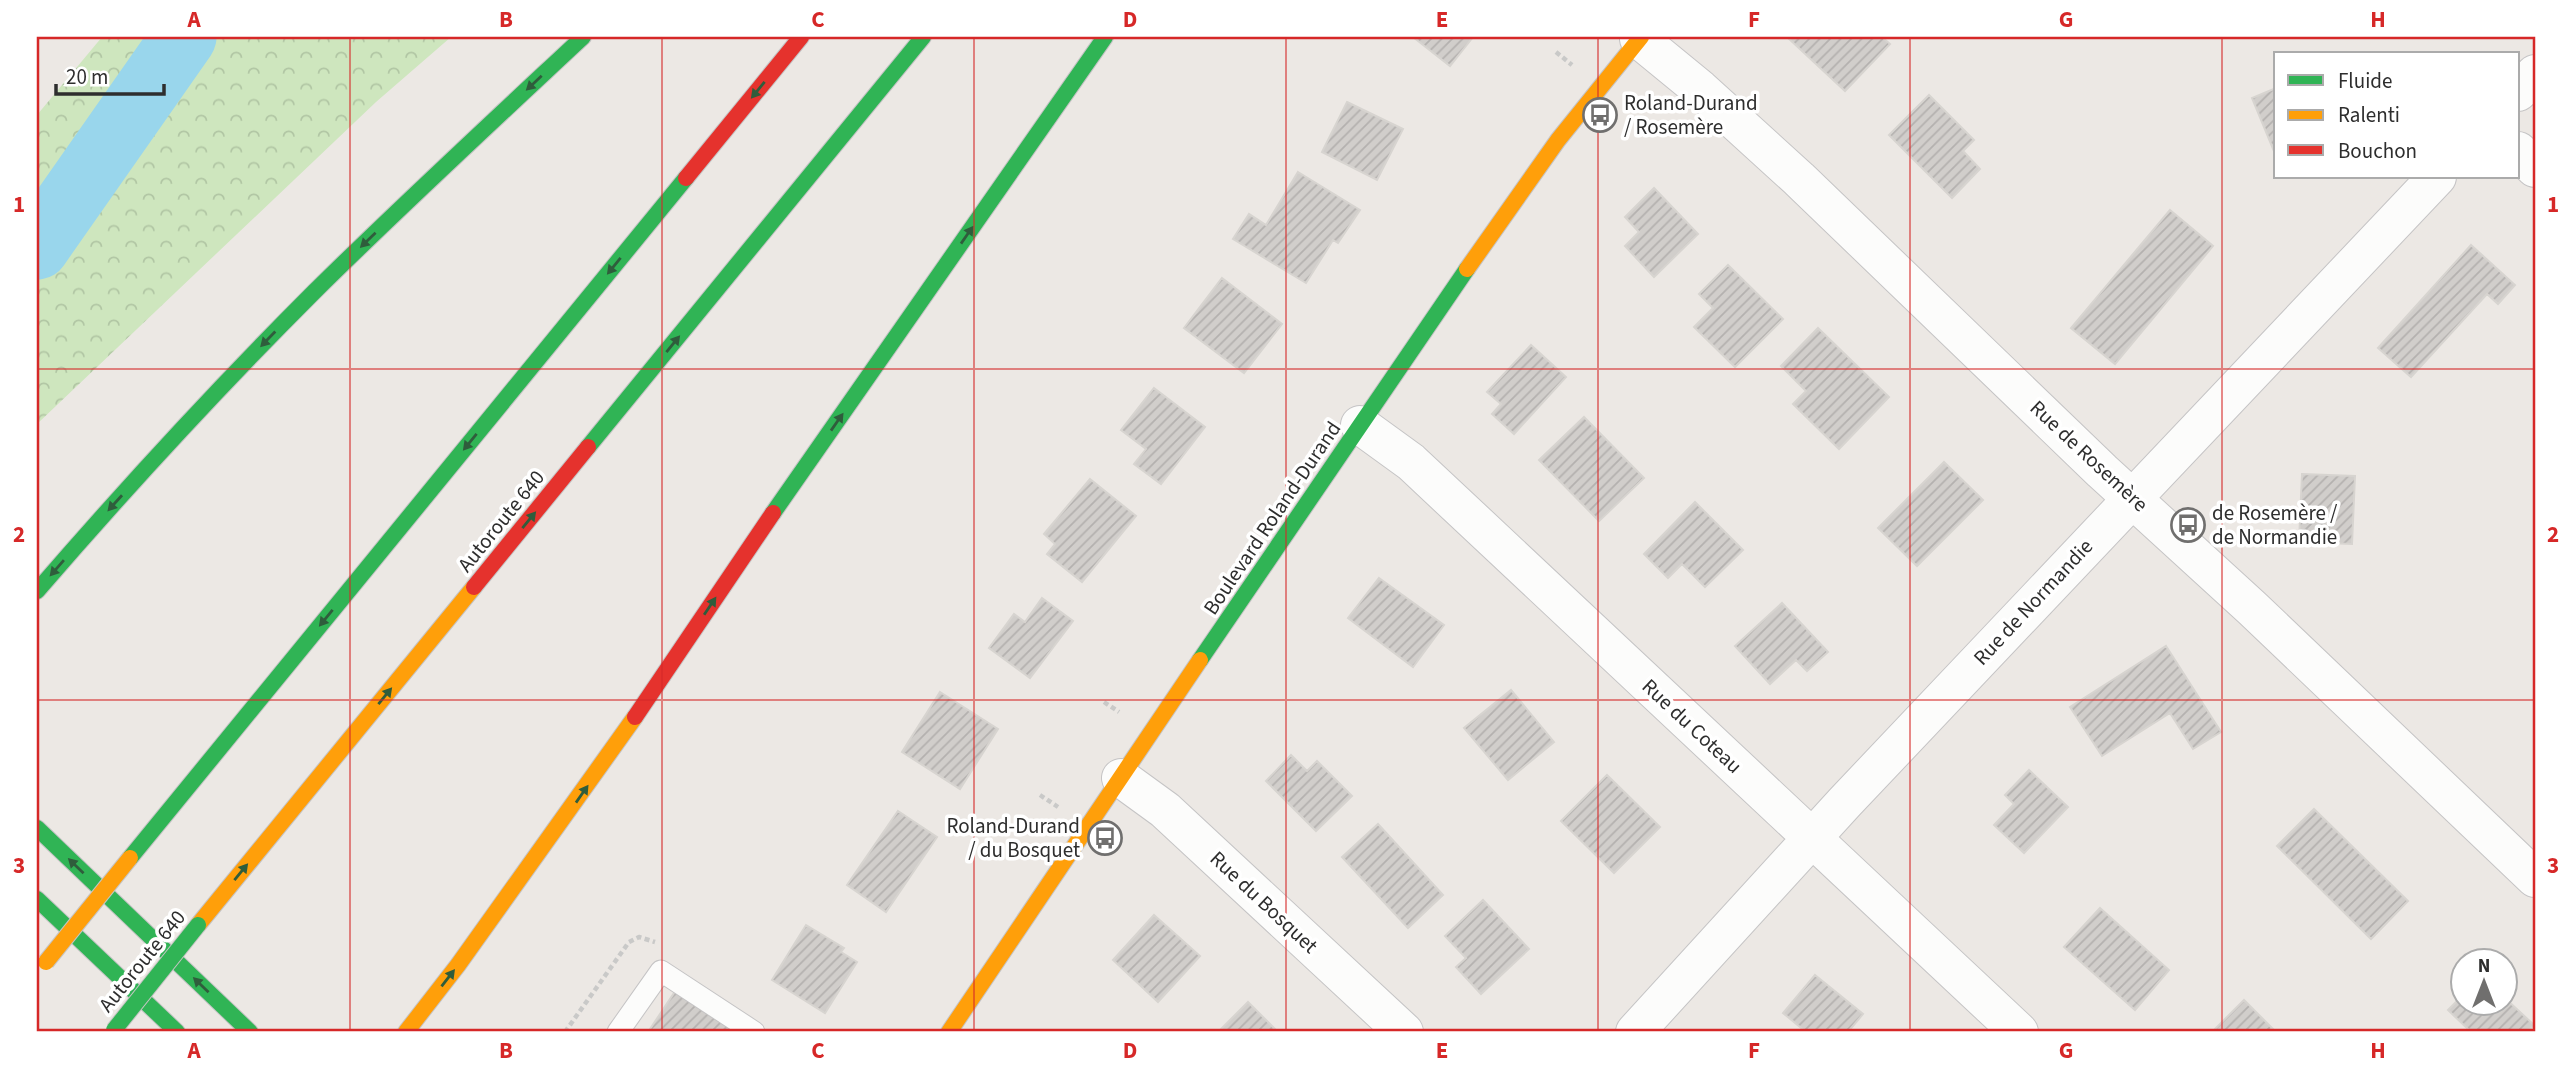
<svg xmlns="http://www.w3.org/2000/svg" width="2572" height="1069" viewBox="0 0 2572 1069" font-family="'Source Sans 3',sans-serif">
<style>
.forest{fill:url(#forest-crowns)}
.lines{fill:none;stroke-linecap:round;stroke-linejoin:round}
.river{stroke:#99d6ec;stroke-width:65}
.building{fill:url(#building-hatch);stroke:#d7d4d0;stroke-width:2}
.lane-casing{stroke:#c5c4c5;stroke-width:23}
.street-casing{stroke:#c5c4c5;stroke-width:40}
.fast-casing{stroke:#c5c4c5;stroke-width:18}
.slow-casing{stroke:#c5c4c5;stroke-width:18}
.jam-casing{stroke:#c5c4c5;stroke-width:18}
.path{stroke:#c9c9c8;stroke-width:4.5;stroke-dasharray:5 3.5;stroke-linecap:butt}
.lane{stroke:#fcfcfb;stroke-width:21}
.street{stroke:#fcfcfb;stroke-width:38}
.fast{stroke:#30b455;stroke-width:16}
.slow{stroke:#ff9f0a;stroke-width:16}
.jam{stroke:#e5322d;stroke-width:16}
.fast-bridge-casing{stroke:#c6c5c4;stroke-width:18;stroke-linecap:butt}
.slow-bridge-casing{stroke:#c6c5c4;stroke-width:18;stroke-linecap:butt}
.fast-bridge{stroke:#30b455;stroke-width:16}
.slow-bridge{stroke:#ff9f0a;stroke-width:16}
.oneway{fill:#2f5d3c}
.grid{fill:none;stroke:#d62828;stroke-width:2;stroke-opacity:0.55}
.labels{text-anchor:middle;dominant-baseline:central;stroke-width:7;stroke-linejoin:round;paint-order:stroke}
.poi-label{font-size:21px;fill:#2e2e2e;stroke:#fff;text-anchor:start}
.street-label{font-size:21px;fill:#2e2e2e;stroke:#fff}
.neatline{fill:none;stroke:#d62828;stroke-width:2.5}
.grid-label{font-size:23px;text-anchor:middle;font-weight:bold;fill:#d62828}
</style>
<defs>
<pattern id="forest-crowns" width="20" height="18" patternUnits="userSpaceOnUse" patternTransform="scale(1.75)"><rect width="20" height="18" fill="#cee6be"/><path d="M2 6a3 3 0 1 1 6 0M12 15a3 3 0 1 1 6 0" fill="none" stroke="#b1c6a4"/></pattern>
<pattern id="building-hatch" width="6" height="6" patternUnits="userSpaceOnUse" patternTransform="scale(1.75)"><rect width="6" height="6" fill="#d1cecb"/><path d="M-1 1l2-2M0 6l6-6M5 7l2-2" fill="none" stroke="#b4b1af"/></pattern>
</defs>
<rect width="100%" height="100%" fill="#ece8e4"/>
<path class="forest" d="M 102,37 L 451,37 L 376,102 L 37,424 L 37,115 Z"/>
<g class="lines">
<path class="river" d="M 37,247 L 184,37"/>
</g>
<path class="building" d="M 1413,37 L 1473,37 L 1450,66 Z
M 1787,37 L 1882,37 L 1890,44 L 1845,91 Z
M 2276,88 L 2276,156 L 2252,98 Z
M 1929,95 L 1974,140 L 1963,151 L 1980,169 L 1952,198 L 1889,135 Z
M 1347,102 L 1403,129 L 1377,180 L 1322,152 Z
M 1298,172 L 1360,210 L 1338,243 L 1333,240 L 1306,283 L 1233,239 L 1249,214 L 1266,225 Z
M 1654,188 L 1698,234 L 1654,277 L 1625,246 L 1639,232 L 1625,217 Z
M 2170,210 L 2213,246 L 2115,364 L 2071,328 Z
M 2471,245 L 2515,285 L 2498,304 L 2487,294 L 2411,377 L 2378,348 Z
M 1728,265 L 1783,319 L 1735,367 L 1694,327 L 1713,308 L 1699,294 Z
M 1222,278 L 1282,324 L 1244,373 L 1184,328 Z
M 1818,328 L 1889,397 L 1839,449 L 1793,404 L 1806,391 L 1781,366 Z
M 1531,345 L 1566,377 L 1514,434 L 1492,414 L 1501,404 L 1487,392 Z
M 1154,388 L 1205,427 L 1161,484 L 1134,464 L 1146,449 L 1121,430 Z
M 1584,417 L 1644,478 L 1599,521 L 1539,460 Z
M 1944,462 L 1983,500 L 1917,566 L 1878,528 Z
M 2302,474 L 2355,476 L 2352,544 L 2299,542 Z
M 1090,479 L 1136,516 L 1082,582 L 1047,554 L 1055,544 L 1044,534 Z
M 1695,502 L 1743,550 L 1705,587 L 1682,564 L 1668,578 L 1644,554 Z
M 1379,578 L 1444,625 L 1413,667 L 1348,618 Z
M 1042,598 L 1073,621 L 1030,678 L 989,648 L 1014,614 L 1025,622 Z
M 1782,603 L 1828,652 L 1807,671 L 1796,660 L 1770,684 L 1735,646 Z
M 2166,646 L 2221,732 L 2193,749 L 2170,713 L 2102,756 L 2070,707 Z
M 1511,690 L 1554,742 L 1508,780 L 1464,728 Z
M 940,692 L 998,729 L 960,789 L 902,752 Z
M 1291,755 L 1307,771 L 1317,761 L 1352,796 L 1316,831 L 1266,781 Z
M 2029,770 L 2068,807 L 2024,853 L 1994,825 L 2014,804 L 2005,795 Z
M 1607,775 L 1660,827 L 1614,873 L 1561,821 Z
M 2314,809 L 2408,901 L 2371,939 L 2277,846 Z
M 898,811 L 937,837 L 886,912 L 847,885 Z
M 1378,824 L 1443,895 L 1408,928 L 1342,857 Z
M 1483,900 L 1529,949 L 1481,994 L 1456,967 L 1466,958 L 1445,936 Z
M 2100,908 L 2169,970 L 2135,1010 L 2064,947 Z
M 1154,915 L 1200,956 L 1158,1002 L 1113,960 Z
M 806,925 L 844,948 L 841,952 L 857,962 L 825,1013 L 772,980 Z
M 1815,975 L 1863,1014 L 1848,1032 L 1806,1032 L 1783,1013 Z
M 676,990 L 736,1032 L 648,1032 Z
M 2464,994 L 2464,1002 L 2506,1002 L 2506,999 L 2534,1025 L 2527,1032 L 2471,1032 L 2448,1010 Z
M 2244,1000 L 2276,1032 L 2212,1032 Z
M 1248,1002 L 1278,1032 L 1219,1031 Z"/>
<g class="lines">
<g class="lane-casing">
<path id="lane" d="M 618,1032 L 661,971 L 754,1032"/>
</g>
<g class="street-casing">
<path id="street" d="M 1639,39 L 1700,89 L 1799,179 L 2102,471 L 2252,608 L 2535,878
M 2518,92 L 2535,74
M 2518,151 L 2535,168
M 1360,425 L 1411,462 L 2019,1032
M 1121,778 L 1165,810 L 1404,1032
M 1635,1032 L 1845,802 L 2437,177"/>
</g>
<g class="fast-casing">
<path id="fast" d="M 588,447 L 923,37
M 773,513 L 1105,37
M 37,591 C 126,488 218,388 314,292 C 402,205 493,121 583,37
M 1200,660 L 1467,269
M 37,828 L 250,1032
M 130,858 L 686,178
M 37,899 L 177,1032"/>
</g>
<g class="slow-casing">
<path id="slow" d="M 1467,269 L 1558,140 L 1641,37
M 198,925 L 474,587
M 406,1032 L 458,965 L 635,717
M 949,1032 L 1200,660"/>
</g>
<g class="jam-casing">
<path id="jam" d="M 686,178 L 801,37
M 474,587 L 588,447
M 635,717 L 773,513"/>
</g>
<path class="path" d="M 1556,52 L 1572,65
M 1104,702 L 1119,712
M 1040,795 L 1058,807
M 565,1032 L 629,942 L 639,937 L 655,942"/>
<use href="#lane" class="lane"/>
<use href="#street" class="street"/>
<use href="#fast" class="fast"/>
<use href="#slow" class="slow"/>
<use href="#jam" class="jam"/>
<g class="fast-bridge-casing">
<path id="fast-bridge" d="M 114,1030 L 198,925"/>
</g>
<g class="slow-bridge-casing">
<path id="slow-bridge" d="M 46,962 L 130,858"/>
</g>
<use href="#fast-bridge" class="fast-bridge"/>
<use href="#slow-bridge" class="slow-bridge"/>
</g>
<defs><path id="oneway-solid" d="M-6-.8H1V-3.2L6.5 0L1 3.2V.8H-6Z" transform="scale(1.75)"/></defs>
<g class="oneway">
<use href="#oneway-solid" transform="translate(534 83) rotate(137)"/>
<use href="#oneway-solid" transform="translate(758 90) rotate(129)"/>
<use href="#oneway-solid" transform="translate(967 235) rotate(-55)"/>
<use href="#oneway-solid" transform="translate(368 240) rotate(136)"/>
<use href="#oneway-solid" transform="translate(614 266) rotate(129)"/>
<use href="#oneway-solid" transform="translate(268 339) rotate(134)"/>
<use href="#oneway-solid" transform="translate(673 344) rotate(-51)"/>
<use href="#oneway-solid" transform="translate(837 422) rotate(-55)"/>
<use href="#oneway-solid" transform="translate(470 442) rotate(129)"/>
<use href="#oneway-solid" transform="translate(115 503) rotate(132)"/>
<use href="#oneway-solid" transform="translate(529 520) rotate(-51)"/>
<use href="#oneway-solid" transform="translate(57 568) rotate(131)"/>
<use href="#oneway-solid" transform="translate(710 606) rotate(-56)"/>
<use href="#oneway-solid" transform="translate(326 618) rotate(129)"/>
<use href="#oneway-solid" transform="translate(385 696) rotate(-51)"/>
<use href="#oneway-solid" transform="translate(582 794) rotate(-55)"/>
<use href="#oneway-solid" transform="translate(76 866) rotate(-136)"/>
<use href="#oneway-solid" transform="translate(241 872) rotate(-51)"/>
<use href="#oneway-solid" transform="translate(448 978) rotate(-52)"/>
<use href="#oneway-solid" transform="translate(201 985) rotate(-136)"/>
</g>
<path class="grid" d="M 350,37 L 350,1032M 662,37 L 662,1032M 974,37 L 974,1032M 1286,37 L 1286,1032M 1598,37 L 1598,1032M 1910,37 L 1910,1032M 2222,37 L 2222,1032M 37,369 L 2535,369M 37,700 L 2535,700"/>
<defs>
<g id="bus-ring" transform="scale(1.75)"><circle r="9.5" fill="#fff" stroke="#706f6e" stroke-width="1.5"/><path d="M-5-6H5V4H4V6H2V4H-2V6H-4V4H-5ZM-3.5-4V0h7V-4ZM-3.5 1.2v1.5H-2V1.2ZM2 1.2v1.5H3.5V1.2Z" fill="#706f6e"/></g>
</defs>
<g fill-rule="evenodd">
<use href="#bus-ring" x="1600" y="115"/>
<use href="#bus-ring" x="2188" y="525"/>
<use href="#bus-ring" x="1105" y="838"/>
</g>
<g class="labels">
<g class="poi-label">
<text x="1624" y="103">Roland-Durand<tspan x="1624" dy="24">/ Rosemère</tspan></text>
<text x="2212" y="513">de Rosemère /<tspan x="2212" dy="24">de Normandie</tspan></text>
<text x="1080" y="826" text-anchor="end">Roland-Durand<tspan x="1080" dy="24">/ du Bosquet</tspan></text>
</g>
<g class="street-label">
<text transform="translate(2089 456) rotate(43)">Rue de Rosemère</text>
<text transform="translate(1272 518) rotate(-56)">Boulevard Roland-Durand</text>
<text transform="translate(501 521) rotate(-51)">Autoroute 640</text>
<text transform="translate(2033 602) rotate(-47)">Rue de Normandie</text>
<text transform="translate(1692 726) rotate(43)">Rue du Coteau</text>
<text transform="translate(1264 902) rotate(43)">Rue du Bosquet</text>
<text transform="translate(142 961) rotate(-51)">Autoroute 640</text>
</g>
</g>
<rect width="2572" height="1069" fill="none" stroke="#ffffff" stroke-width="77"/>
<rect x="2274" y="52" width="245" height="126" fill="#ffffff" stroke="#ababab" stroke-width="2"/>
<rect x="2288" y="75" width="35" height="10" fill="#30b455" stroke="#ababab" stroke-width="2"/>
<text x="2338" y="88" font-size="21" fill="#2e2e2e">Fluide</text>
<rect x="2288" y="110" width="35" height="10" fill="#ff9f0a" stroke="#ababab" stroke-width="2"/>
<text x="2338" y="122" font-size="21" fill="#2e2e2e">Ralenti</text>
<rect x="2288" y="145" width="35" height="10" fill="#e5322d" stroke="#ababab" stroke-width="2"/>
<text x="2338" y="158" font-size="21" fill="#2e2e2e">Bouchon</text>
<g transform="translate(2484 982)"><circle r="33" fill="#ffffff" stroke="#ababab" stroke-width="2"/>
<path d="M0-5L12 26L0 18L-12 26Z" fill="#706f6e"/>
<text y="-10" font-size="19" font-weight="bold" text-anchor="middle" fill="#2e2e2e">N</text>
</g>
<path d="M56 84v10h108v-10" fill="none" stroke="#2e2e2e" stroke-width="3.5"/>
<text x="66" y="84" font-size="21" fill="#2e2e2e" stroke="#ffffff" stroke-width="5" paint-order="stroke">20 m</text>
<rect x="38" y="38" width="2496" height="992" class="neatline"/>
<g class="grid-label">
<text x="194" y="27">A</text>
<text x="506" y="27">B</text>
<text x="818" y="27">C</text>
<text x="1130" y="27">D</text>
<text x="1442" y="27">E</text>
<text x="1754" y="27">F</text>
<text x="2066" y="27">G</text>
<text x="2378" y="27">H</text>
<text x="19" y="212">1</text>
<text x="2553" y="212">1</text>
<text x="19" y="542">2</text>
<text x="2553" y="542">2</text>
<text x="19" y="873">3</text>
<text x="2553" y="873">3</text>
<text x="194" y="1058">A</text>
<text x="506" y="1058">B</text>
<text x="818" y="1058">C</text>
<text x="1130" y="1058">D</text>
<text x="1442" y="1058">E</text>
<text x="1754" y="1058">F</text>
<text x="2066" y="1058">G</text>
<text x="2378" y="1058">H</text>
</g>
</svg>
